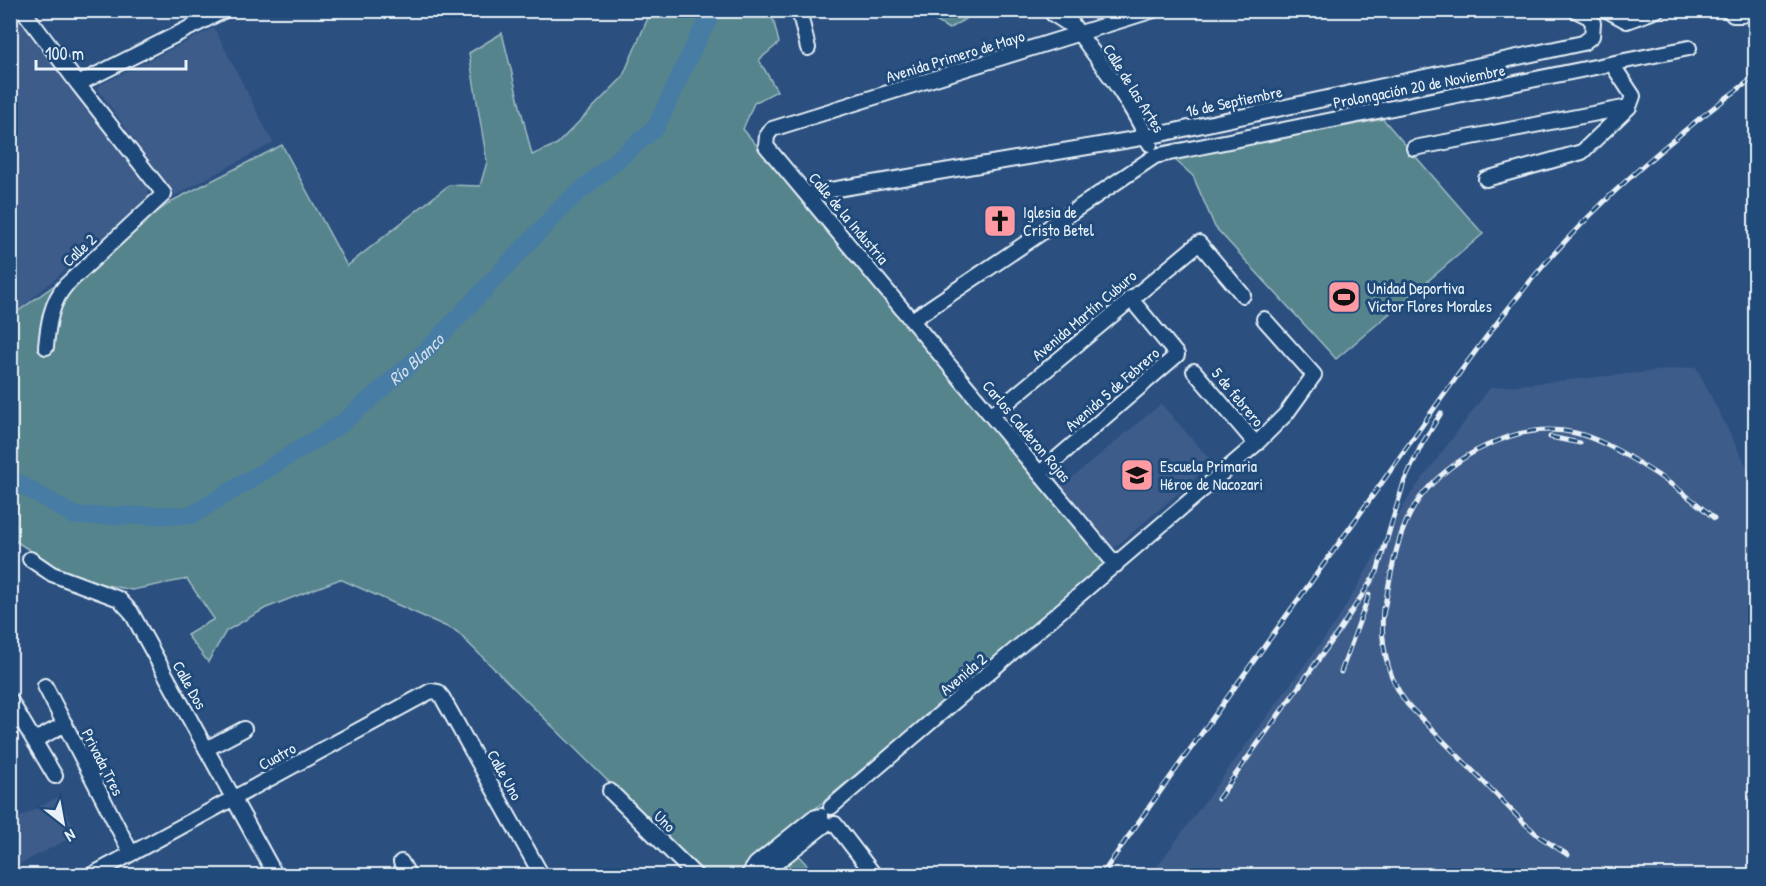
<svg xmlns="http://www.w3.org/2000/svg" width="1766" height="886" viewBox="0 0 1766 886" font-family="'Patrick Hand',sans-serif">
<style>
.built{fill:#3e5c8a}
.green{fill:#56848d;stroke:#9fbac2;stroke-width:1.5}
.lines{fill:none;stroke-linecap:round;stroke-linejoin:round}
.river{stroke:#477ca4;stroke-width:18}
.minor-casing{stroke:#e8f1f8;stroke-width:18}
.minor{stroke:#1f4a7a;stroke-width:14}
.rail-casing{stroke:#e8f1f8;stroke-width:5}
.rail{stroke:#1f4a7a;stroke-width:3;stroke-dasharray:9;stroke-linecap:butt}
.labels{text-anchor:middle;dominant-baseline:central;stroke-width:6;stroke-linejoin:round;paint-order:stroke}
.street-label{font-size:16px;fill:#e8f1f8;stroke:#1f4a7a}
.poi-label{font-size:16px;fill:#e8f1f8;stroke:#1f4a7a;text-anchor:start}
.water-label{font-size:18px;font-style:italic;fill:#d0dfeb;stroke:#1f4a7a}
</style>
<rect width="100%" height="100%" fill="#2b5080"/>
<filter id="ink" filterUnits="userSpaceOnUse"><feTurbulence type="fractalNoise" baseFrequency=".0167" numOctaves="2"/><feDisplacementMap in="SourceGraphic" scale="12" xChannelSelector="R" yChannelSelector="G"/><feConvolveMatrix kernelMatrix="1 2 1 2 8 2 1 2 1" color-interpolation-filters="sRGB"/></filter>
<g filter="url(#ink)">
<path class="built" d="M 13,10 L 146,185 L 148,192 L 148,198 L 145,203 L 11,316 L 10,11 Z
M 214,28 L 273,143 L 174,196 L 98,89 L 100,85 Z
M 1696,367 L 1755,483 L 1755,875 L 1151,875 L 1337,621 L 1411,494 L 1490,388 Z
M 1161,404 L 1213,463 L 1112,550 L 1061,487 Z
M 58,797 L 78,834 L 14,867 L 11,861 L 11,822 Z"/>
<path class="green" d="M 972,10 L 976,12 L 949,29 L 924,14 L 921,11 Z
M 651,11 L 777,11 L 772,14 L 779,43 L 759,60 L 777,91 L 754,103 L 743,129 L 1106,565 L 736,875 L 703,875 L 456,631 L 340,579 L 266,608 L 226,631 L 208,662 L 187,635 L 214,619 L 187,579 L 132,590 L 86,581 L 52,565 L 11,538 L 10,317 L 174,200 L 282,145 L 347,266 L 449,185 L 480,186 L 487,162 L 469,53 L 502,33 L 532,155 L 557,144 L 622,78 Z
M 1383,119 L 1483,234 L 1336,359 L 1215,227 L 1193,176 L 1174,159 Z
M 797,854 L 816,875 L 773,875 L 780,866 Z"/>
<g class="lines">
<path class="river" id="s1" d="M 10,478 L 75,516 L 192,515 L 341,424 L 429,348 L 566,203 L 656,127 L 700,34 L 715,10"/>
<g class="minor-casing">
<path id="minor" d="M 23,10 L 78,84 L 164,194 L 66,285 C 51,302 48,325 46,347
M 799,10 L 808,48
M 1050,10 L 1053,14 L 1070,25
M 1062,10 C 1093,54 1128,95 1150,144
M 1607,10 L 1627,21 L 1657,10
M 1729,10 L 1733,15 L 1742,15 L 1754,10
M 78,84 L 225,10
M 1414,148 L 1629,107
M 1486,179 L 1582,152 L 1629,107 L 1633,96 L 1612,64
M 807,194 L 1147,137 L 1583,43 L 1592,36 L 1593,23 L 1589,17 L 1575,10
M 912,320 L 1155,156 L 1689,48
M 1194,371 L 1256,444
M 992,415 L 1199,243 L 1243,295
M 1040,473 L 1177,355 L 1130,298
M 30,559 L 52,574 L 119,599 L 131,612 L 276,876
M 1116,565 L 766,146 L 767,136 L 772,129 L 1154,10
M 45,686 L 131,853
M 10,700 L 55,776
M 34,738 L 41,737 L 65,724
M 206,749 L 244,729
M 610,791 L 696,876
M 831,807 L 1256,444 L 1286,414 L 1314,375 L 1264,319
M 835,824 L 875,876
M 401,862 L 409,876
M 90,876 L 431,691 L 438,692 L 442,697 L 542,876
M 748,876 L 756,864 L 813,818 L 821,816
M 763,876 L 767,870 L 826,824"/>
</g>
<use href="#minor" class="minor"/>
<g class="rail-casing">
<path id="rail" d="M 1550,437 L 1580,443
M 1383,608 C 1380,644 1386,676 1408,705 L 1522,821 L 1540,837 L 1568,855
M 1383,615 C 1390,581 1394,545 1410,514 C 1422,490 1445,470 1467,456 C 1480,448 1494,442 1508,437 C 1559,420 1594,435 1637,462 C 1667,480 1688,495 1714,518
M 1341,672 L 1369,595
M 1218,799 L 1339,631 L 1377,572 L 1404,482 L 1422,444 L 1441,413
M 1101,876 C 1180,761 1263,649 1344,536 C 1406,450 1464,361 1532,279 C 1596,202 1674,135 1756,76"/>
</g>
<use href="#rail" class="rail"/>
</g>
</g>
<defs>
<g id="church-square" transform="scale(1.725)"><rect x="-9" y="-9" width="18" height="18" rx="4" fill="#ff9aa2" stroke="#1f4a7a"/><path d="M-1.2-6h2.4v3.5h3.3v2.4h-3.3V6h-2.4V-.1h-3.3v-2.4h3.3Z" fill="#111"/></g>
<g id="stadium-square" transform="scale(1.725)"><rect x="-9" y="-9" width="18" height="18" rx="4" fill="#ff9aa2" stroke="#1f4a7a"/><path d="M0-5a6.5 5 0 1 0 0 10a6.5 5 0 1 0 0-10ZM-3.5-1.8h7v3.6h-7Z" fill="#111"/></g>
<g id="school-square" transform="scale(1.725)"><rect x="-9" y="-9" width="18" height="18" rx="4" fill="#ff9aa2" stroke="#1f4a7a"/><path d="M0-5L7-2L0 1L-7-2ZM-4 1L0 2.5L4 1V4Q0 6-4 4Z" fill="#111"/></g>
</defs>
<g fill-rule="evenodd">
<use href="#church-square" x="1000" y="221"/>
<use href="#stadium-square" x="1344" y="297"/>
<use href="#school-square" x="1137" y="475"/>
</g>
<g class="labels">
<g class="street-label">
<text transform="translate(955 56) rotate(-17)">Avenida Primero de Mayo</text>
<text transform="translate(1419 86) rotate(-11)">Prolongación 20 de Noviembre</text>
<text transform="translate(1134 88) rotate(58)">Calle de las Artes</text>
<text transform="translate(1234 101) rotate(-12)">16 de Septiembre</text>
<text transform="translate(849 218) rotate(50)">Calle de la Industria</text>
<text transform="translate(79 250) rotate(-43)">Calle 2</text>
<text transform="translate(1084 315) rotate(-40)">Avenida Martín Cuburo</text>
<text transform="translate(1112 389) rotate(-41)">Avenida 5 de Febrero</text>
<text transform="translate(1238 397) rotate(50)">5 de febrero</text>
<text transform="translate(1027 431) rotate(50)">Carlos Calderon Rojas</text>
<text transform="translate(963 674) rotate(-40)">Avenida 2</text>
<text transform="translate(190 685) rotate(61)">Calle Dos</text>
<text transform="translate(277 756) rotate(-29)">Cuatro</text>
<text transform="translate(103 762) rotate(63)">Privada Tres</text>
<text transform="translate(505 775) rotate(61)">Calle Uno</text>
<text transform="translate(665 821) rotate(44)">Uno</text>
</g>
<g class="poi-label">
<text x="1023" y="212">Iglesia de<tspan x="1023" dy="18">Cristo Betel</tspan></text>
<text x="1367" y="288">Unidad Deportiva<tspan x="1367" dy="18">Víctor Flores Morales</tspan></text>
<text x="1160" y="466">Escuela Primaria<tspan x="1160" dy="18">Héroe de Nacozari</tspan></text>
</g>
<g class="water-label">
<text stroke="none"><textPath href="#s1" startOffset="466">Río Blanco</textPath></text>
</g>
</g>
<rect width="1766" height="886" fill="none" stroke="#1f4a7a" stroke-width="36"/>
<rect x="18" y="18" width="1730" height="850" fill="none" stroke="#e8f1f8" stroke-width="2" filter="url(#ink)"/>
<g transform="translate(63 823) rotate(149)" stroke="#1f4a7a" stroke-width="4.5" paint-order="stroke">
<path d="M0-4.5L10 22L0 15L-10 22Z" fill="#e8f1f8"/>
<text y="-9" font-size="16" font-weight="bold" text-anchor="middle" fill="#e8f1f8">N</text>
</g>
<path d="M36 60v9h150v-9" fill="none" stroke="#e8f1f8" stroke-width="3"/>
<text x="45" y="60" font-size="18" fill="#e8f1f8" stroke="#1f4a7a" stroke-width="4.5" paint-order="stroke">100 m</text>
</svg>
